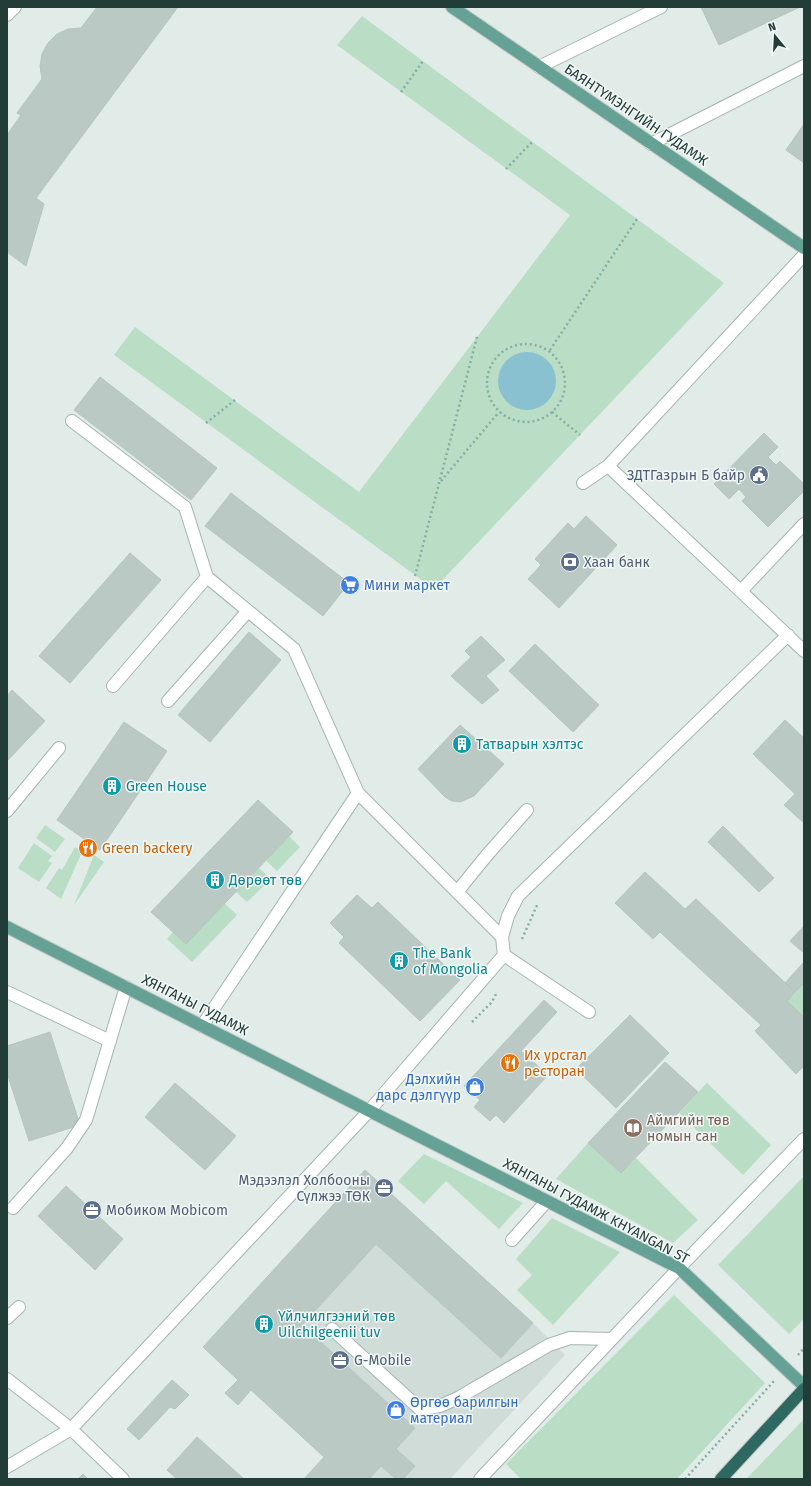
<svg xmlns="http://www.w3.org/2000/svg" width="811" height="1486" viewBox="0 0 811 1486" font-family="'Fira Sans',sans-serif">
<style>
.built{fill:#d0dcd7}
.green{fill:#baddc6}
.water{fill:#8ac1d0}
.building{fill:#bac9c4;stroke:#b4c5bf}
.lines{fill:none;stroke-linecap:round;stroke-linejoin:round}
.minor-casing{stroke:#a4b4af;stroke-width:14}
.major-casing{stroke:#c1c8c7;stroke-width:14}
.highway-casing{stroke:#c1c8c7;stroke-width:14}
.path{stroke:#82afa4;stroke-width:2.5;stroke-dasharray:2 3;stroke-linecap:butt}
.minor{stroke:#fff;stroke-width:12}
.major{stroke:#66a196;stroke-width:12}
.highway{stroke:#2e6860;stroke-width:12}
.labels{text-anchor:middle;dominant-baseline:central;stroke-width:3;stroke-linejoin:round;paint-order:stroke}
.street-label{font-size:14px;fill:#223c37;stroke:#f2f8f5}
.service-label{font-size:14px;fill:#4e5e75;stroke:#f2f8f5;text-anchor:start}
.shop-label{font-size:14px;fill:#366cbe;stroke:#f2f8f5;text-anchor:start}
.culture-label{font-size:14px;fill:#0d838f;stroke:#f2f8f5;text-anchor:start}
.food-label{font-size:14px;fill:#c56008;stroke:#f2f8f5;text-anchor:start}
.education-label{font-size:14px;fill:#785e54;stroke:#f2f8f5;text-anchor:start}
</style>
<rect width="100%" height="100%" fill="#e1ece8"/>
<path class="built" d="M 376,1244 L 533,1323 L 565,1355 L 450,1479 L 403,1479 L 415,1466 L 396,1449 L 415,1428 L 302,1325 Z
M 381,1466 L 396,1479 L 369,1479 Z"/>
<path class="green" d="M 362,16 L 724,283 L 434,589 L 114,355 L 135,327 L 359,492 L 570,215 L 337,45 Z
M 45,825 L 65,839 L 55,852 L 36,838 Z
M 289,836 L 300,847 L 277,871 L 266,860 Z
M 34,843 L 52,856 L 48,861 L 52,863 L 39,882 L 18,868 Z
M 75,847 L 82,852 L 61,899 L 46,888 L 59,868 L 62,870 Z
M 94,855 L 104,862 L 74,905 Z
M 259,868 L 271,879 L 247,902 L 236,892 Z
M 224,903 L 237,915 L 192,962 L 167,939 L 173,932 L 186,944 Z
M 804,983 L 804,1017 L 787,1001 Z
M 707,1083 L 771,1145 L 743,1175 L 679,1113 Z
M 588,1143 L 621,1173 L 636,1158 L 698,1220 L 673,1243 L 556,1179 Z
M 424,1154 L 523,1203 L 499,1229 L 446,1181 L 424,1204 L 398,1181 Z
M 804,1176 L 804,1319 L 789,1334 L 718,1265 Z
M 552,1218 L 620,1252 L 553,1325 L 517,1290 L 532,1275 L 516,1259 Z
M 674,1295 L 765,1383 L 677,1479 L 521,1479 L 506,1464 Z
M 804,1418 L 804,1479 L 746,1479 L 804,1419 Z"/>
<path class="water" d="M498 381a29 29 0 1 1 58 0a29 29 0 1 1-58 0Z"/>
<path class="building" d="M 97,7 L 178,7 L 36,198 L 44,204 L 26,266 L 7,252 L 7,135 L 21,115 L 17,113 L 42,79 L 40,66 L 42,54 L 48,43 L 57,34 L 68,29 L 81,28 Z
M 701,7 L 800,7 L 719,45 Z
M 804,124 L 804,163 L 786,150 Z
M 100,377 L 217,468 L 191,500 L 74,410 Z
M 764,433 L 778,447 L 768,457 L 776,465 L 780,461 L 804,484 L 804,491 L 768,527 L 742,501 L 746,497 L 739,489 L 729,499 L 714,484 Z
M 231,493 L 349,583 L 323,616 L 205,526 Z
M 586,516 L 617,545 L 559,608 L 528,579 L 541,565 L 535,559 L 568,523 L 574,529 Z
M 130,553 L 161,580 L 70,683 L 39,656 Z
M 249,632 L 281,660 L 210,742 L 178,715 Z
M 481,636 L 505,660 L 486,676 L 499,690 L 482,704 L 451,676 L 471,657 L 465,651 Z
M 535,644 L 599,705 L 573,732 L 509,671 Z
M 12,690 L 45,721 L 7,761 L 7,696 Z
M 785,720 L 804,738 L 804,823 L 784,805 L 795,794 L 753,754 Z
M 124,722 L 167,751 L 100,850 L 57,820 Z
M 460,725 L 504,764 L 474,796 L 460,802 L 452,801 L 445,797 L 418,769 Z
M 258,800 L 293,832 L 186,944 L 151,912 Z
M 723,826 L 774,878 L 759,892 L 708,842 Z
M 645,872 L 685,909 L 696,899 L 795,992 L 787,1001 L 804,1017 L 804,1066 L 796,1074 L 755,1031 L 761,1025 L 660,932 L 653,939 L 615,903 Z
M 357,895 L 372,908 L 378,902 L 460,980 L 420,1021 L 339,943 L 344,937 L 330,923 Z
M 804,926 L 804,953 L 790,941 Z
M 804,962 L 804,983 L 795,992 L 785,983 Z
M 544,1000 L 557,1012 L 521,1051 L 548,1075 L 504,1123 L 496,1115 L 490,1121 L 474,1107 L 480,1100 L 464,1086 Z
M 630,1015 L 669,1053 L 616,1108 L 576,1069 Z
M 50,1032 L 80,1125 L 29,1141 L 7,1073 L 7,1046 Z
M 665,1062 L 698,1092 L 621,1173 L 588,1143 Z
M 175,1083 L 236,1136 L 205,1170 L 145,1117 Z
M 365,1170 L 533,1323 L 501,1358 L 376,1244 L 302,1325 L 415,1428 L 396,1449 L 415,1466 L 403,1479 L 396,1479 L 381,1466 L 369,1479 L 304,1479 L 324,1457 L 251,1390 L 238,1405 L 225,1393 L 238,1380 L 203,1347 Z
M 66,1186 L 123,1239 L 95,1270 L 38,1216 Z
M 172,1380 L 189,1395 L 175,1409 L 170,1407 L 139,1440 L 127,1429 Z
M 197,1437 L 244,1479 L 177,1479 L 167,1470 Z
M 83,1474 L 88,1479 L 78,1479 Z"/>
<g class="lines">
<g class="minor-casing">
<path id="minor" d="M 7,15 L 15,7
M 539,67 L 661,7
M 651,144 L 804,66
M 72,421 L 185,507 L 207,577 L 294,649 L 358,793 L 502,937
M 608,466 L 804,255
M 583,483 L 608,466 L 804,651
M 741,591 L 804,524
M 113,686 L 207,577
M 168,701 L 248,611
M 7,811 L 59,748
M 457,892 L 487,855 L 527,810
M 504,955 L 589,1012
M 7,992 L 110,1041
M 202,1026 L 358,793
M 13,1208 L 67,1148 L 86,1120 L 126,987
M 512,1240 L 547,1201
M 7,1318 L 19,1307
M 332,1329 L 420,1409 L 440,1406 L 458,1398 L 549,1345 L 570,1338 L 612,1339
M 7,1379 L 71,1429 L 123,1479
M 7,1467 L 71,1429 L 369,1111 L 504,955 L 502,937 L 508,916 L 518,896 L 788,635
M 480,1479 L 679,1268 L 804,1139"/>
</g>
<g class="major-casing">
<path id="major" d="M 452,7 L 804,248
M 7,927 L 679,1268 L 804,1386"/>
</g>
<g class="highway-casing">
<path id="highway" d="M 721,1479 L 804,1389"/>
</g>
<path class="path" d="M 401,92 L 423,61
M 506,169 L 532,142
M487 383a39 39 0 1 1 78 0a39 39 0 1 1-78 0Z
M 550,350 L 637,219
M 552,412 L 580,435
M 206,423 L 235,400
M 441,481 L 499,412
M 415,576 L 477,337
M 522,939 L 538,903
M 472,1022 L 492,1002 L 496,994
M 798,1355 L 804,1348
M 685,1479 L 774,1381"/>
<use href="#minor" class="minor"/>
<use href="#major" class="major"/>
<use href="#highway" class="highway"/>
</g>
<defs>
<g id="civic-disc" transform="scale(1)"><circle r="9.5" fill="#5c6f8a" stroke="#f2f8f5"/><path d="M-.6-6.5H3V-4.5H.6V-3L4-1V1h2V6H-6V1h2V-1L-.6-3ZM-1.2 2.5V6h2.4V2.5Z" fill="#fff"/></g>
<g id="bank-disc" transform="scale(1)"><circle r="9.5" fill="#5c6f8a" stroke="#f2f8f5"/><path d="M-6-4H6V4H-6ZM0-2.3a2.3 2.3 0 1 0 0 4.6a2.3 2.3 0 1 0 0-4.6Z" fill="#fff"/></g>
<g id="supermarket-disc" transform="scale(1)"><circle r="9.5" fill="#3f7fe0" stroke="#f2f8f5"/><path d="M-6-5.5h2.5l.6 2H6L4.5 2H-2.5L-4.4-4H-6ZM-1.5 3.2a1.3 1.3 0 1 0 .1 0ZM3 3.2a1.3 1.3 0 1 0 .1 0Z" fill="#fff"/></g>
<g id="building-disc" transform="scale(1)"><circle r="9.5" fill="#0f9aa8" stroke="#f2f8f5"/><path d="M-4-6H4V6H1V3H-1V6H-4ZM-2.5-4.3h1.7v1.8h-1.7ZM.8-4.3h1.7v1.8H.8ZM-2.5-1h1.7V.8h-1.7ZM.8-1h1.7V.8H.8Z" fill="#fff"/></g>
<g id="restaurant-disc" transform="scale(1)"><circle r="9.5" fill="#e8710a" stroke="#f2f8f5"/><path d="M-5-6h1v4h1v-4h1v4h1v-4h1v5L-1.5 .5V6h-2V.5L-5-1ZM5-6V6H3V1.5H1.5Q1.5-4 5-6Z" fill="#fff"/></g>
<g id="shop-disc" transform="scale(1)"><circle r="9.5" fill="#3f7fe0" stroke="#f2f8f5"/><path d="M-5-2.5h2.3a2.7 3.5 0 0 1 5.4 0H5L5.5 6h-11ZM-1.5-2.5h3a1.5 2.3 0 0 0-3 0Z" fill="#fff"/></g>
<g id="library-disc" transform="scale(1)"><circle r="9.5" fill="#8d6e63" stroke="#f2f8f5"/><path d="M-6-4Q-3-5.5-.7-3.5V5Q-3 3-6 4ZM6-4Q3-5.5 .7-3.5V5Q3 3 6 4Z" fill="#fff"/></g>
<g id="office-disc" transform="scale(1)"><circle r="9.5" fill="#5c6f8a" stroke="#f2f8f5"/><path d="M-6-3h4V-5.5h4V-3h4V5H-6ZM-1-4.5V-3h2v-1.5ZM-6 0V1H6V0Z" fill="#fff"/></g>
</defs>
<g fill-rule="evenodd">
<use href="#civic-disc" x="759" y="475"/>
<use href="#bank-disc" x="570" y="562"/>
<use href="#supermarket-disc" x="350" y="585"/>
<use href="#building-disc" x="462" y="744"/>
<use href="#building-disc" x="112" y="786"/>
<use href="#restaurant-disc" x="88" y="848"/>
<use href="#building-disc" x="215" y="880"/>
<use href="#building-disc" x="399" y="961"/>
<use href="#restaurant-disc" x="510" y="1063"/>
<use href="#shop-disc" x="475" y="1087"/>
<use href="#library-disc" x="633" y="1128"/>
<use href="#office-disc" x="384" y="1188"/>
<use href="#office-disc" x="92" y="1210"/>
<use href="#building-disc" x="264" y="1324"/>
<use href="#office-disc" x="340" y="1360"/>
<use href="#shop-disc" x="396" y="1410"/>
</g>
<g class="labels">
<g class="street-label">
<text transform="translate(636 115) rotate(34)">БАЯНТҮМЭНГИЙН ГУДАМЖ</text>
<text transform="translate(195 1005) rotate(27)">ХЯНГАНЫ ГУДАМЖ</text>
<text transform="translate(596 1211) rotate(28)">ХЯНГАНЫ ГУДАМЖ KHYANGAN ST</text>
</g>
<g class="service-label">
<text x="745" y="475" text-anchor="end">ЗДТГазрын Б байр</text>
<text x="584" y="562">Хаан банк</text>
<text x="370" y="1180" text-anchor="end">Мэдээлэл Холбооны<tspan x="370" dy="16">Сүлжээ ТӨК</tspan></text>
<text x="106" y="1210">Мобиком Mobicom</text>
<text x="354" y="1360">G-Mobile</text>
</g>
<g class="shop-label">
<text x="364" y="585">Мини маркет</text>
<text x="461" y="1079" text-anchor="end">Дэлхийн<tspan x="461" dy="16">дарс дэлгүүр</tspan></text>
<text x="410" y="1402">Өргөө барилгын<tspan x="410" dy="16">материал</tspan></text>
</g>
<g class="culture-label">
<text x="476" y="744">Татварын хэлтэс</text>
<text x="126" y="786">Green House</text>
<text x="229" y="880">Дөрөөт төв</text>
<text x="413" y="953">The Bank<tspan x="413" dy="16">of Mongolia</tspan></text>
<text x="278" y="1316">Үйлчилгээний төв<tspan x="278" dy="16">Uilchilgeenii tuv</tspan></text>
</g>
<g class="food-label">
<text x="102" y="848">Green backery</text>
<text x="524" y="1055">Их урсгал<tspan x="524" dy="16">ресторан</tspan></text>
</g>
<g class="education-label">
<text x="647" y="1120">Аймгийн төв<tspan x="647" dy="16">номын сан</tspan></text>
</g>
</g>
<rect width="811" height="1486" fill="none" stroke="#223c37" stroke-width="16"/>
<g transform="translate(775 36) rotate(342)" stroke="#f2f8f5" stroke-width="3" paint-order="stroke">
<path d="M0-3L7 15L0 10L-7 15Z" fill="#223c37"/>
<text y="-6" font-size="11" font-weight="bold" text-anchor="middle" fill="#223c37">N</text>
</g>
</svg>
